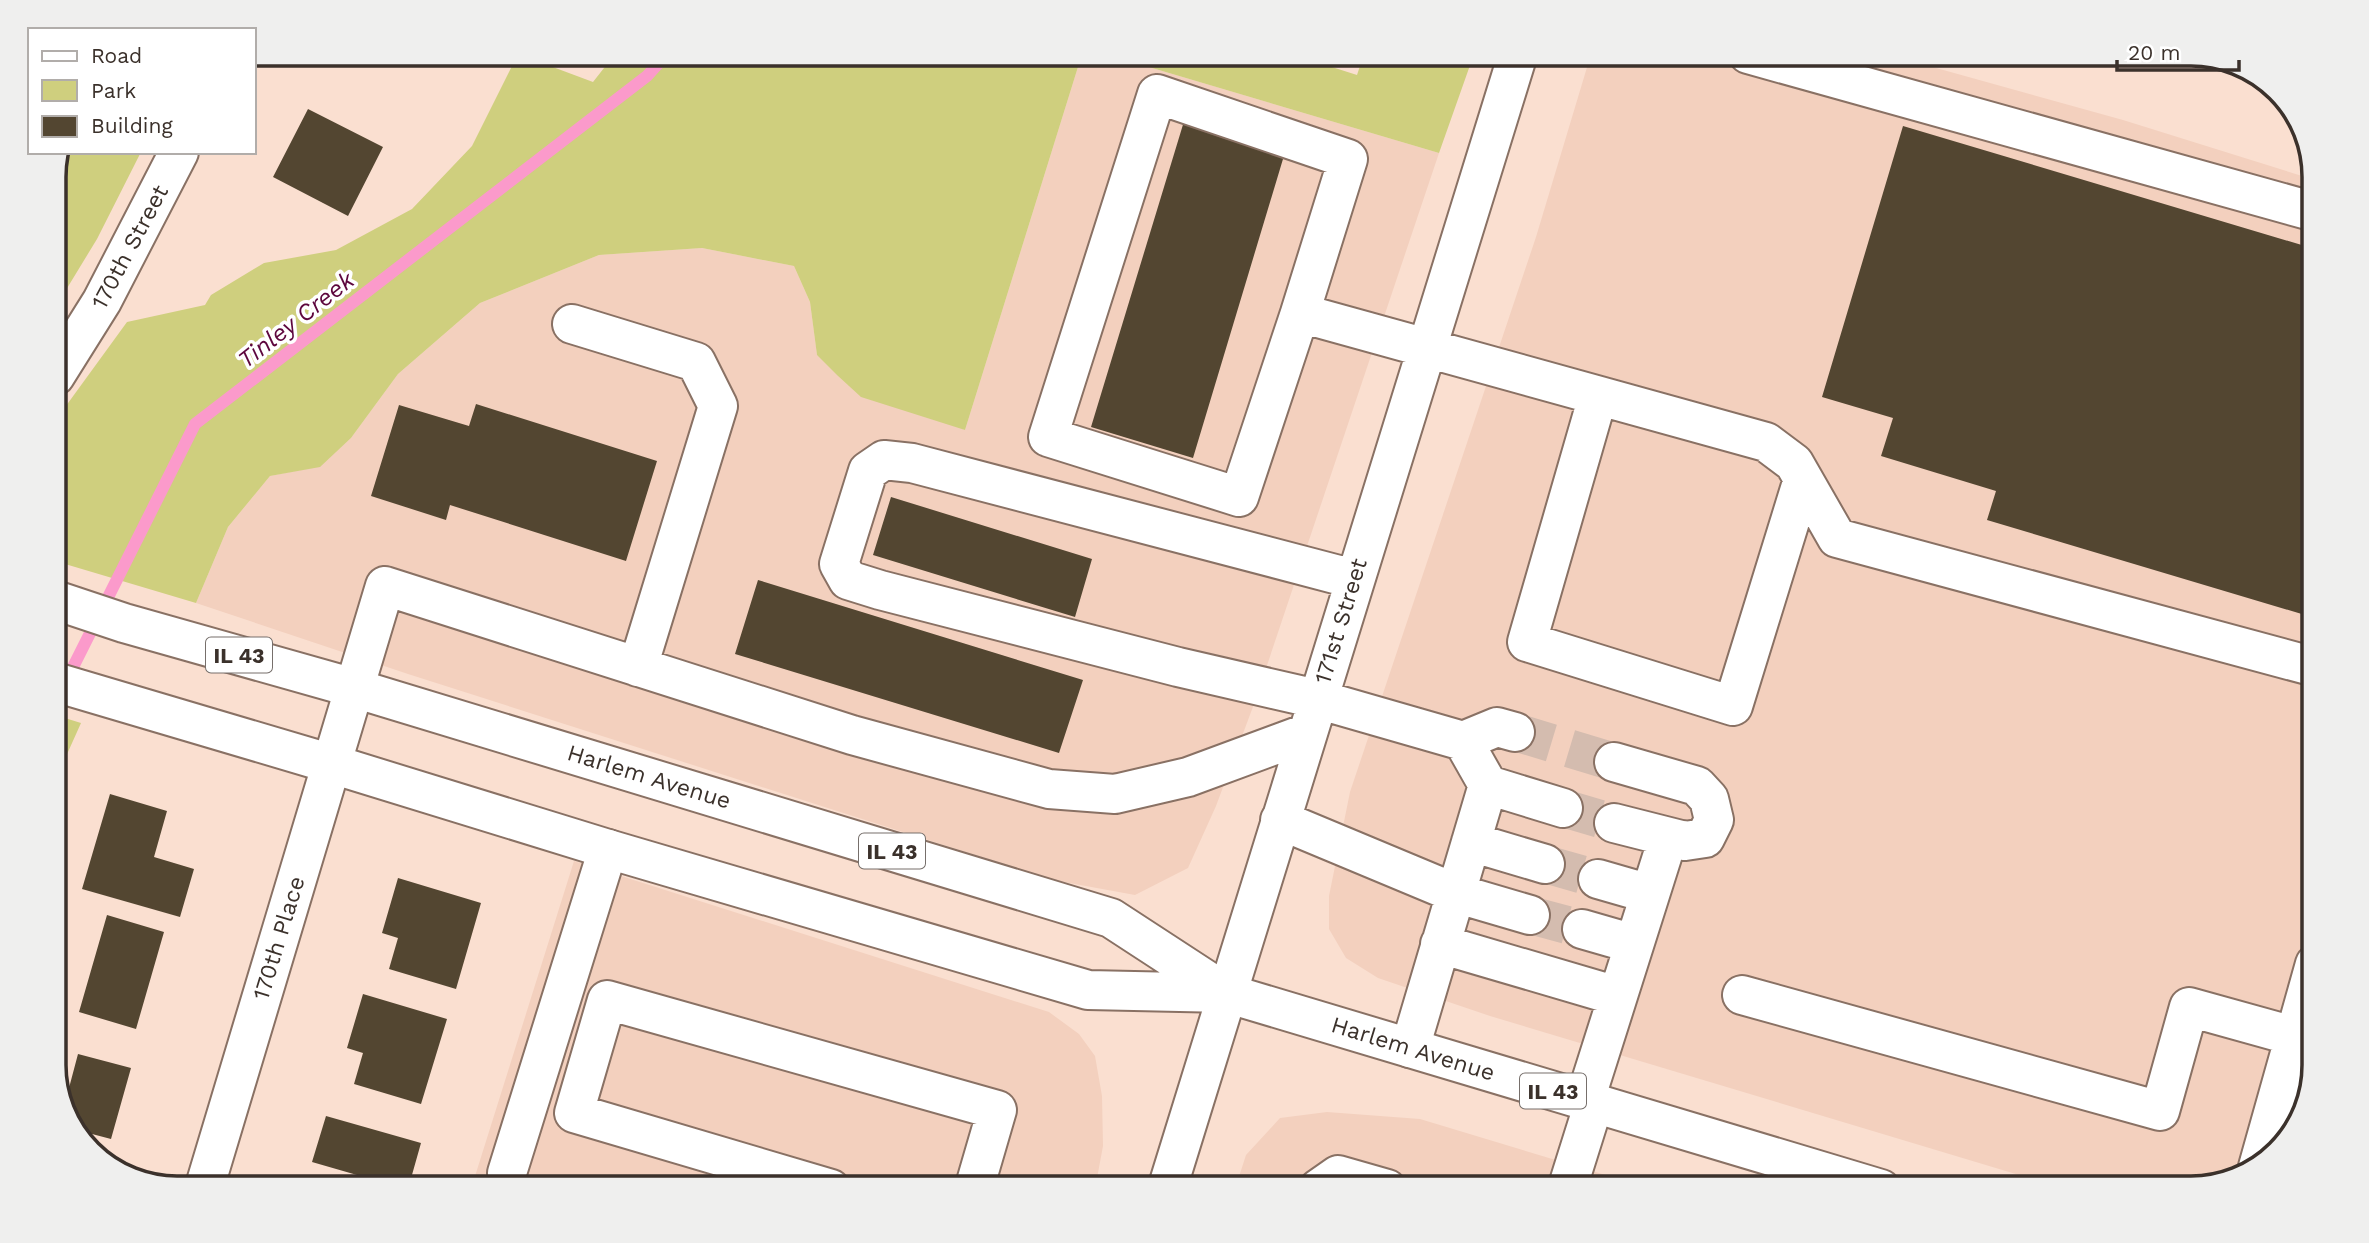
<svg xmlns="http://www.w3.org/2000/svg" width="2369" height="1243" viewBox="0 0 2369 1243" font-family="'Work Sans',sans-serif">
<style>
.built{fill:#f3d0be}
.green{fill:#cfcf7e}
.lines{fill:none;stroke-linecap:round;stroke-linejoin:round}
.stream{stroke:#fb9acb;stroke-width:12}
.building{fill:#534631}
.minor-tunnel{stroke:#d4bcaf;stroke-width:38;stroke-dasharray:38 19;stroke-linecap:butt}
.minor-casing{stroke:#897164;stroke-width:42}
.major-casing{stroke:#897164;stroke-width:42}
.minor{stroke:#fff;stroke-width:38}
.major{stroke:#fff;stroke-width:38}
.labels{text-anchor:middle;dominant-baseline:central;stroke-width:7;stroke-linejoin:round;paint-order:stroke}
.shield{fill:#fff;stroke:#766f6b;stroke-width:2}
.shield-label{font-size:21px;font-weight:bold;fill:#3b312b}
.street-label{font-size:23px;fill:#3b312b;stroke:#fff}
.water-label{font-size:24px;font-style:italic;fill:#5d063d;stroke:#fff}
.rim{fill:none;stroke:#3b312b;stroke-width:3.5}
</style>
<rect width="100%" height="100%" fill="#fadfd0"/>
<path class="built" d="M 1082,54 L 1105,54 L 1439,153 L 1254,704 L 1216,806 L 1188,868 L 1135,895 L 1053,880 L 408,674 L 196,603 L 228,527 L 270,476 L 320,466 L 351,438 L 398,374 L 480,303 L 599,255 L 702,248 L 794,266 L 810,302 L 817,355 L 965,430 Z
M 1591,54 L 1886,54 L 2123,120 L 2315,180 L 2315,1065 L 2302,1120 L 2253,1172 L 2192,1189 L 2066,1189 L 1490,1016 L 1378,978 L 1346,958 L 1329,929 L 1329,896 L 1350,792 L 1536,237 Z
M 574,861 L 1049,1012 L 1079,1034 L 1095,1056 L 1102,1096 L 1103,1146 L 1095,1189 L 471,1189 Z
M 1327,1112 L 1420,1119 L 1652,1189 L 1235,1189 L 1246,1155 L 1280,1118 Z"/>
<path class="green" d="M 518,54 L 593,82 L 615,54 L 1082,54 L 965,430 L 861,397 L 837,375 L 817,355 L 810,302 L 794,266 L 702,248 L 599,255 L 480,303 L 398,374 L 351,438 L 320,467 L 270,476 L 228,527 L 196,603 L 55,561 L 55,421 L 127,322 L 205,305 L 211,295 L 264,263 L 336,250 L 412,209 L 472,146 Z
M 1105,54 L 1291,54 L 1357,75 L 1364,54 L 1474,54 L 1439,153 Z
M 62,152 L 141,152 L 97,239 L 55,308 L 54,170 Z
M 55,715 L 81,723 L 55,781 Z"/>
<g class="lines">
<path class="stream" d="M 55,703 L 195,424 L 647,76 L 667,54"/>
</g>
<path class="building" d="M 308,109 L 383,147 L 348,216 L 273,177 Z
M 1185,118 L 1286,149 L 1193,458 L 1091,427 Z
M 1903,126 L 2315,249 L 2315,618 L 1987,520 L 1996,491 L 1881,456 L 1893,418 L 1822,397 Z
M 476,404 L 657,461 L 626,561 L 450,505 L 446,520 L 371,496 L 399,405 L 469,426 Z
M 891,497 L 1092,559 L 1075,617 L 873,555 Z
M 758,580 L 1083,680 L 1059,753 L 735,654 Z
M 110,794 L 167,811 L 154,857 L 194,869 L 180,917 L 82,889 Z
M 398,878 L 481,903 L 456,989 L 389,969 L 398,938 L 382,933 Z
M 107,915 L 164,932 L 136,1029 L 79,1012 Z
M 363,994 L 447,1019 L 421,1104 L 354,1084 L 363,1053 L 347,1048 Z
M 78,1054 L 131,1068 L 111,1139 L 73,1129 L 65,1103 Z
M 326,1116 L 421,1143 L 408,1189 L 353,1189 L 357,1175 L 312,1162 Z"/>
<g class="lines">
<path class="minor-tunnel" d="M 1515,732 L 1614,762
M 1563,808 L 1614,823
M 1545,864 L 1598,879
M 1530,915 L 1582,929"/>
<g class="minor-casing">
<path id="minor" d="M 1748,54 L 2315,212
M 1300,313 L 1348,159 L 1157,94 L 1048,437 L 1239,497 L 1300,313 L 1766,442 L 1794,463 L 1837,538 L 2315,667
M 572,324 L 696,362 L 718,406 L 638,667
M 55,376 L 102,301 L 179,152
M 1598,396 L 1527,642 L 1733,706 L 1803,479
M 1354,579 L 912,463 L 884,460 L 868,471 L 839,564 L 848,580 L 880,590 L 1178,667 L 1317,699 L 1463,741 L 1488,785 L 1410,1048
M 1463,741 L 1497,727 L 1515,732
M 1488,785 L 1563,808
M 1280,820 L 1455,893 L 1530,915
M 1614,823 L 1685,841 L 1705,838 L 1714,820 L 1709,799 L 1697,786 L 1614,762
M 1471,842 L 1545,864
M 1598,879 L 1650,894
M 1582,929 L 1634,944
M 1440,944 L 1617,996
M 1742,995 L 2160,1111 L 2189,1007 L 2315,1042
M 1585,1100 L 1668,838
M 2258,1167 L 2315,964
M 204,1189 L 385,586 L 852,735 L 1049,789 L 1115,794 L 1188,777 L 1307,733
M 509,1189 L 507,1173 L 608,849
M 831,1189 L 574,1113 L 607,1000 L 997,1110 L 974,1189
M 1167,1189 L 1518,54
M 1318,1189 L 1338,1175 L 1387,1189
M 1567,1189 L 1594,1103"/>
</g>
<g class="major-casing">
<path id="major" d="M 55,600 L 124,623 L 354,688 L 1111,918 L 1226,993
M 55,682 L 332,764 L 608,849 L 1088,990 L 1226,993 L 1881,1189"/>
</g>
<use href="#minor" class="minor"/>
<use href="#major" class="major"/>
</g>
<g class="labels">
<g class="shield">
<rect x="206" y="637.5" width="66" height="35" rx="5"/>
<rect x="859" y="833.5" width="66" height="35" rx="5"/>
<rect x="1520" y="1073.5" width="66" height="35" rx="5"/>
</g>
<g class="shield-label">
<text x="239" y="655">IL 43</text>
<text x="892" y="851">IL 43</text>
<text x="1553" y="1091">IL 43</text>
</g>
<g class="street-label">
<text transform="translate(130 247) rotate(-62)">170th Street</text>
<text transform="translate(1341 621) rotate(-73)">171st Street</text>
<text transform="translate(649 777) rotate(17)">Harlem Avenue</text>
<text transform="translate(279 938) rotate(-73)">170th Place</text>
<text transform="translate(1413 1049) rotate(17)">Harlem Avenue</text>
</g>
<g class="water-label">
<text transform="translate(296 320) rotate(-38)">Tinley Creek</text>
</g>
</g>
<path d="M0 0H2369V1243H0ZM177 66H2191A111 111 0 0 1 2302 177V1065A111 111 0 0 1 2191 1176H177A111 111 0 0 1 66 1065V177A111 111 0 0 1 177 66Z" fill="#efefee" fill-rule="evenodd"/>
<path class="rim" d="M177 66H2191A111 111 0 0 1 2302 177V1065A111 111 0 0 1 2191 1176H177A111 111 0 0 1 66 1065V177A111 111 0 0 1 177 66Z"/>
<rect x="28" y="28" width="228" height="126" fill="#ffffff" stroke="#b1adaa" stroke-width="2"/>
<rect x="42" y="51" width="35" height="10" fill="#ffffff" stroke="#b1adaa" stroke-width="2"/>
<text x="91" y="63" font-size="21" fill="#3b312b">Road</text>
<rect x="42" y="80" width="35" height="21" fill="#cfcf7e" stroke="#b1adaa" stroke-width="2"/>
<text x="91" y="98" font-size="21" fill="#3b312b">Park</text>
<rect x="42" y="116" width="35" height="21" fill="#534631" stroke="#b1adaa" stroke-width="2"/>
<text x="91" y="133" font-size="21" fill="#3b312b">Building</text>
<path d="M2117 60v10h122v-10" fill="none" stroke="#3b312b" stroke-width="3.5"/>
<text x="2128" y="60" font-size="21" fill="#3b312b" stroke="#ffffff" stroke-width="5" paint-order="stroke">20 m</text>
</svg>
